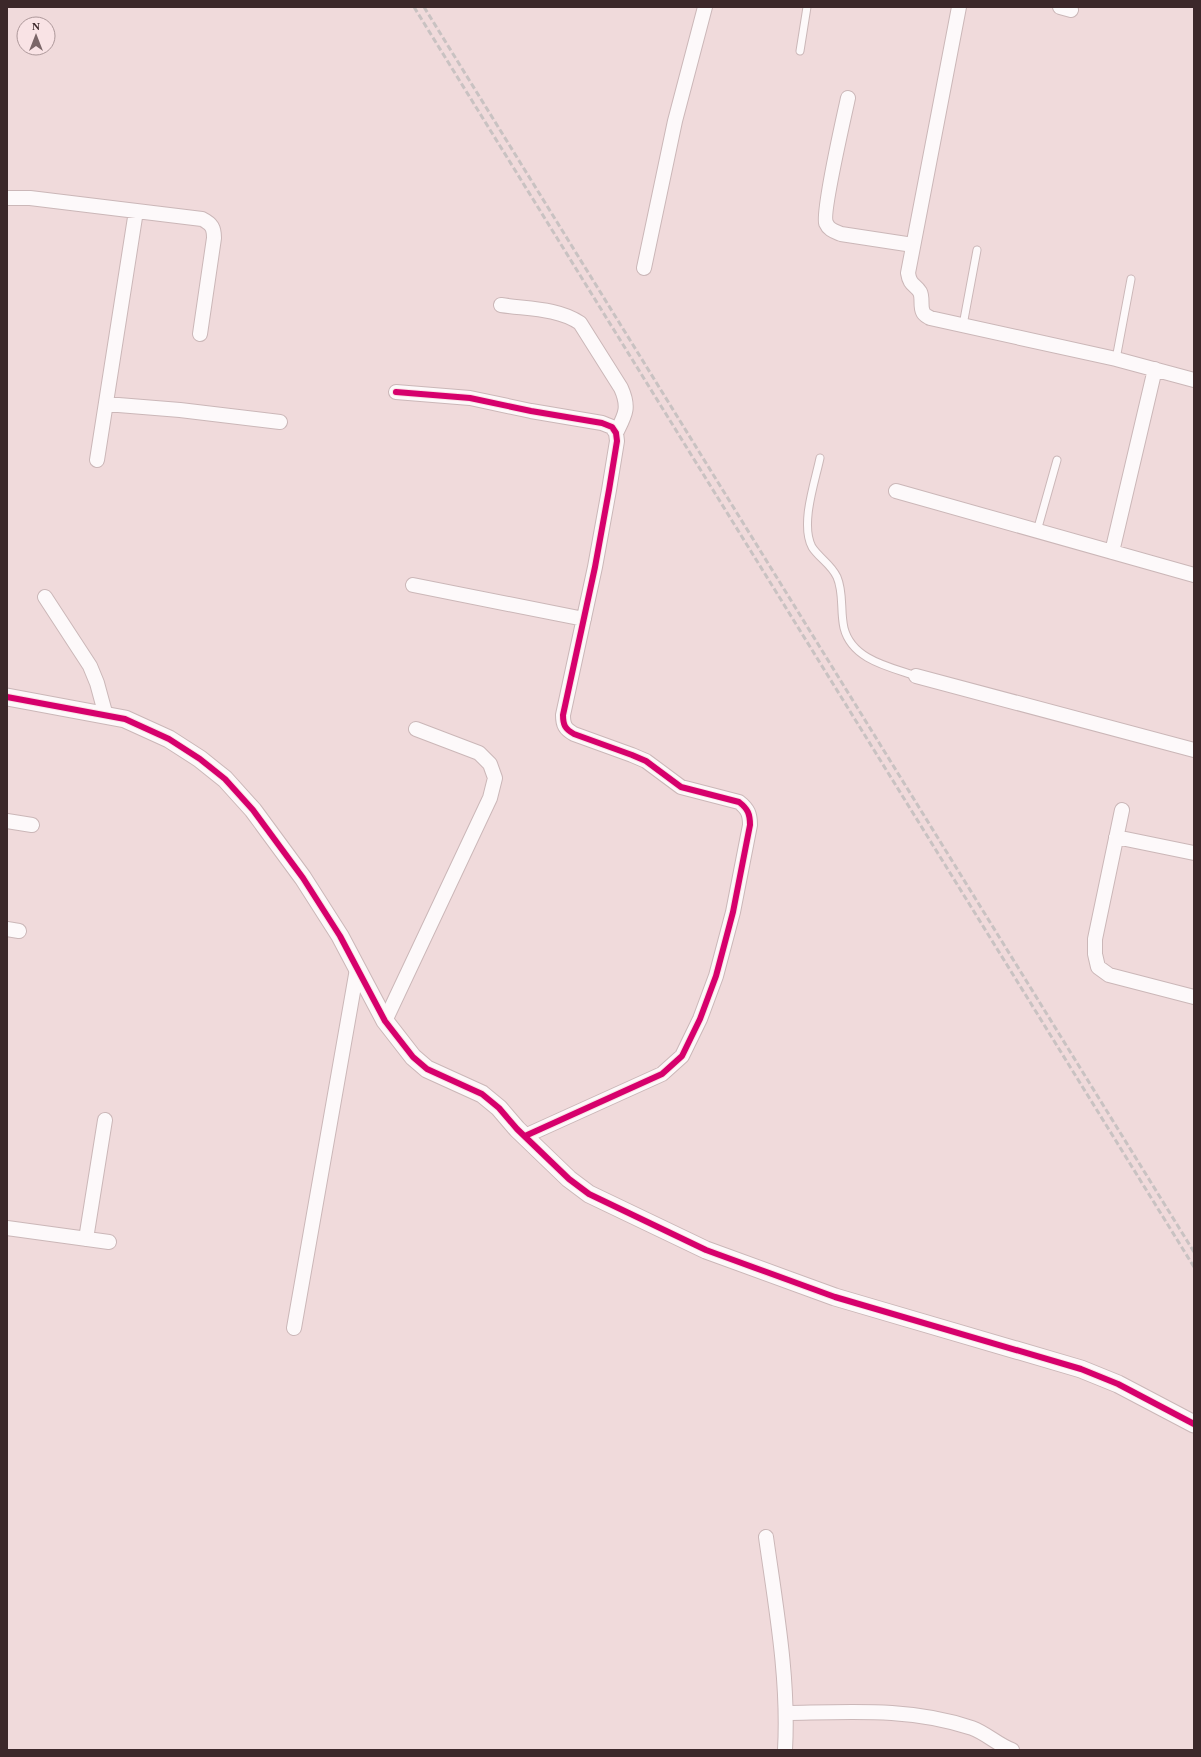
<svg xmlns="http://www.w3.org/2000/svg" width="1201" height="1757" viewBox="0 0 1201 1757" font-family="'Times New Roman',serif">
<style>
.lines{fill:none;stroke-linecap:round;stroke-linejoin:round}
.service-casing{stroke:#cbb7b8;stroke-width:9}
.minor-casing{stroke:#cbb7b8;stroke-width:16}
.tertiary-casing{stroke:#cbb7b8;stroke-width:19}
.service{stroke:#fdf9fa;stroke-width:7}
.minor{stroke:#fdf9fa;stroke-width:14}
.tertiary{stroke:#fdf9fa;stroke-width:17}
.rail{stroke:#c9c2c2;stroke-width:3;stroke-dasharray:6 3;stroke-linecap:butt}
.cycleway-casing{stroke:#f9e3e5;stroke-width:8}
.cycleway{stroke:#d6006c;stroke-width:6}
</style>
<rect width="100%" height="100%" fill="#f0dadb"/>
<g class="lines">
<g class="service-casing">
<path id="service" d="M 800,51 L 807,7
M 963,325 L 977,250
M 1116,359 L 1131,279
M 820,458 C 815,482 800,524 812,547 C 819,558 831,564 837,577 C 844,593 840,611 844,628 C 852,660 890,667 916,676
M 1037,531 L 1057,460"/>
</g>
<g class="minor-casing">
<path id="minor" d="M 959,7 L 908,273 C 910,286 915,284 920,292 C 923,298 920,306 923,312 C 924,315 927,316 930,318 L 1116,359 L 1194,380
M 1060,7 L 1071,10
M 848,98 C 844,116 822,213 826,223 C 829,230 834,231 841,234 L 913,245
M 7,198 L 30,198 L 202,219 C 212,224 214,228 214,238 L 200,334
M 644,268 L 675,121 L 705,7
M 501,305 C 527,309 558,308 580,323 L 621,388 C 630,408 625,415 616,433
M 396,392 L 470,398 L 531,411 L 602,423 L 612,427 L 616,433 L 617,441 L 609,490 L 595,567 L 563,715 C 563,725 565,729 574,734 L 632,755 L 646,761 L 681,787 L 739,802 C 748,809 750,814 750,825 L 733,912 L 716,976 L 700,1019 L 682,1056 L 662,1074 L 525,1136
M 106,404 L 180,410 L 280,422
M 97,460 L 136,211
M 896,491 L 1194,575
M 1112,552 L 1155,369
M 413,585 L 584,619
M 45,597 L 90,666 L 97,683 L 106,716
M 916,676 L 1194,750
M 1122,810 L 1095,939 L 1095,954 L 1098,967 L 1109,975 L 1194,997
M 7,821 L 32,825
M 1116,837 L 1194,853
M 7,929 L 19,931
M 385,1021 L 490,798 L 495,778 L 490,764 L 479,753 L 416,729
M 7,1228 L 109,1242
M 86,1239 L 105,1120
M 294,1328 L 357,969
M 766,1537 C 776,1608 789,1679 785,1750
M 786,1713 C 848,1712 911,1707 972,1728 C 986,1733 998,1745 1012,1750"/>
</g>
<g class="tertiary-casing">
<path id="tertiary" d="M 7,697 L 125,719 L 169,739 L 200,759 L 225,779 L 253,810 L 303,878 L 340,936 L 385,1021 L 413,1057 L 427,1069 L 482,1094 L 499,1108 L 517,1129 L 569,1179 L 589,1194 L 706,1250 L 835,1297 L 1081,1369 L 1118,1384 L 1194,1424"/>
</g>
<use href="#service" class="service"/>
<use href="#minor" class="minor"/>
<use href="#tertiary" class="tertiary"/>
<path class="rail" d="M 414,7 L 1194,1267
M 424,7 L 1194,1252"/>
<g class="cycleway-casing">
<path id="cycleway" d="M 396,392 L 470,398 L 531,411 L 602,423 L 612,427 L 616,433 L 617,441 L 609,490 L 595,567 L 563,715 C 563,725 565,729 574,734 L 632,755 L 646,761 L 681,787 L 739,802 C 748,809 750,814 750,825 L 733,912 L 716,976 L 700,1019 L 682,1056 L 662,1074 L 525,1136
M 7,697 L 125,719 L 169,739 L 200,759 L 225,779 L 253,810 L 303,878 L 340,936 L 385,1021 L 413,1057 L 427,1069 L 482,1094 L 499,1108 L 517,1129 L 569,1179 L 589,1194 L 706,1250 L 835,1297 L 1081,1369 L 1118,1384 L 1194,1424"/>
</g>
<use href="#cycleway" class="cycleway"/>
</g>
<rect width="1201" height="1757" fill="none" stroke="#3c282a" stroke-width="16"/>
<g transform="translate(36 36)"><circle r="19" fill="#f9e3e5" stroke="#ad989a"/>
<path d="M0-3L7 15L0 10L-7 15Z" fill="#7b6668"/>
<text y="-6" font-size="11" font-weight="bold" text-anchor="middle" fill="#3c282a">N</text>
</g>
</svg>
